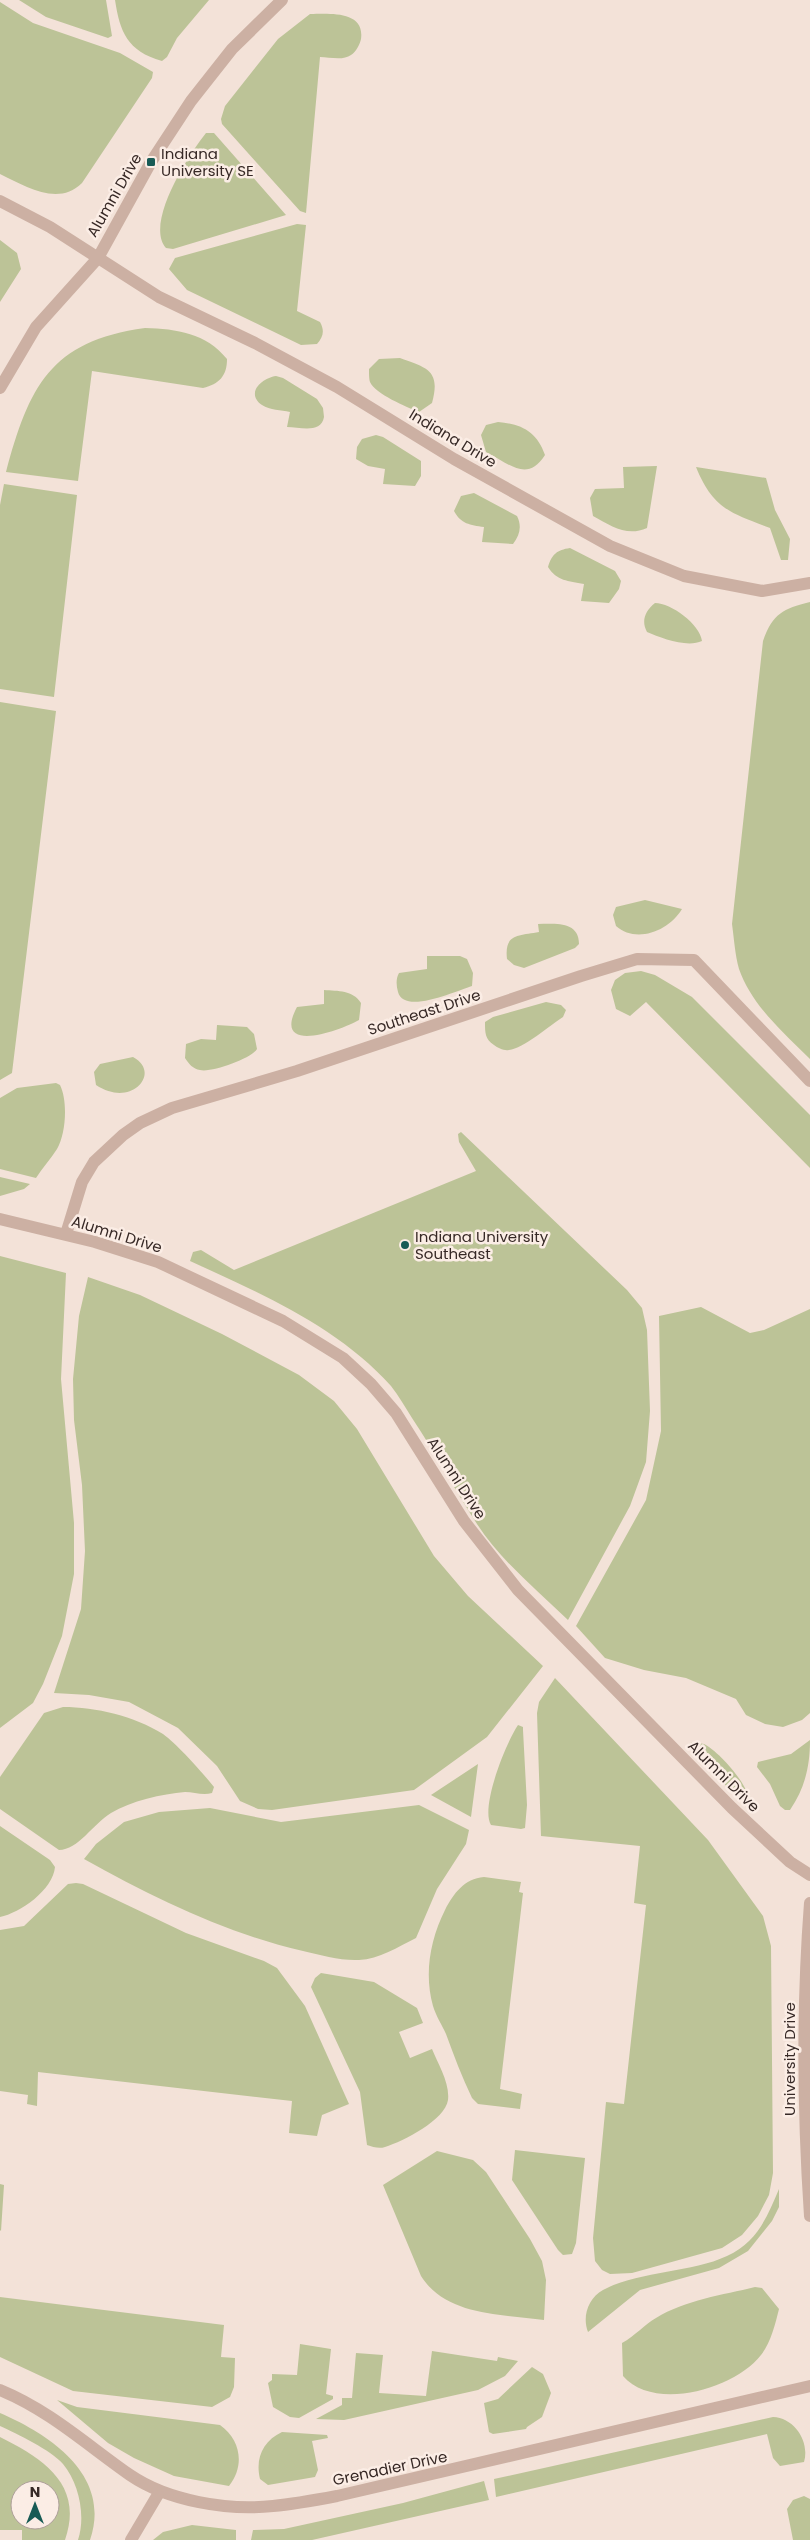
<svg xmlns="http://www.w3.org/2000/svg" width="810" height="2540" viewBox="0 0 810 2540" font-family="Poppins,sans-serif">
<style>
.green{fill:#bcc397;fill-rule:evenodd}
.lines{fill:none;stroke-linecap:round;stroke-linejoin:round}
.minor{stroke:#ccb0a3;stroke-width:12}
.poi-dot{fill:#185b55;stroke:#fbede5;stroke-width:2}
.labels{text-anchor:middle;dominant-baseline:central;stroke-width:5;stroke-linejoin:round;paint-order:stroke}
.poi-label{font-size:15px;fill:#372926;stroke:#fbede5;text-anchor:start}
.street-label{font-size:15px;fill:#372926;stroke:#fbede5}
</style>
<rect width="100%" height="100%" fill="#f3e2d8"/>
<path class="green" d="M 19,0 L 106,0 L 112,36 L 108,38 L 46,17 Z
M 115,0 L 209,0 L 177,38 L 167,57 L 162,61 C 127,51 120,32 115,0 Z
M 0,2 L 33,23 L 120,53 L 153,72 L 152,78 L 82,183 C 58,207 25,186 0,174 Z
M 310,14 C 328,14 365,10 361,39 C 360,44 356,52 351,55 C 343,61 329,57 320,57 L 306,213 L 300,211 L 222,124 L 221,119 L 225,106 L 278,39 Z
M 206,133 L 214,133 L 286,215 L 173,249 L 166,248 C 144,223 190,153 206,133 Z
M 297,224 L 306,225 L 297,311 L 320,322 C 325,331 323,337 317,344 L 301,345 L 187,290 L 169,269 L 175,258 Z
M 0,240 L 17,253 L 21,269 L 0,302 Z
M 145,328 C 177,329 206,333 227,359 C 227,376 219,384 203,388 L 92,371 L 78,481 L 6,472 C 29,387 50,341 145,328 Z
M 400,358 C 427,368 441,370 432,403 L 419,412 C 407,407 375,394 370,382 C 369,379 369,373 369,369 L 379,359 Z
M 276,376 L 283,378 L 317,399 L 323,408 L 324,417 C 321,434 300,427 287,427 L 290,412 C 281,410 270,410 262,405 C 245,393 262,378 276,376 Z
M 498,422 C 522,424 537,432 545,455 C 527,483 510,464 486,452 L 481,435 L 486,425 Z
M 376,435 L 383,437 L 421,461 L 421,476 L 415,486 L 383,484 L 385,469 L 368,466 L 356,459 L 357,447 L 362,439 Z
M 657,466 L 647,528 C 627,537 611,526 593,516 L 590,498 L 595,489 L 624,488 L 623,467 Z
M 696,467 L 766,478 L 775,510 L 790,539 L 788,560 L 781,560 L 770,528 C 731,513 713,509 696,467 Z
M 4,484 L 77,495 L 54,697 L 0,689 L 0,505 Z
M 474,493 L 517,516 C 522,526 520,535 513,544 L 482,542 L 484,527 C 470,525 461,524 454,511 L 461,496 Z
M 570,548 L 615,571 L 621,581 L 619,589 L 609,603 L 581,601 L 584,584 C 568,581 557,581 548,567 C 552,554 557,550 570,548 Z
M 810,602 L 810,1059 C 784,1033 752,1006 739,969 C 735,955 734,938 732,924 L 763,641 C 773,613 783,609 810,602 Z
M 655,603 C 671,603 700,624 702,641 C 687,648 661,638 647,632 C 641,621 645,611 655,603 Z
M 0,702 L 56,711 L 12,1073 L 0,1080 Z
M 645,900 L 682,909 C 669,931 636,944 616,926 L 613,915 L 616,907 Z
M 538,924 C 555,924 579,921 579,944 L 575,948 L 524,968 L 514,965 L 507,959 C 504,933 519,936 539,932 Z
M 427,956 L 460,956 L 467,959 L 473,973 L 472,986 C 456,991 404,1015 398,992 C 396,985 396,978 399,973 L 427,969 Z
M 641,971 L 655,975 L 692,997 L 810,1115 L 810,1168 L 646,1002 L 630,1016 L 616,1009 L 611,990 L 615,980 L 625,973 Z
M 324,990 C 338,991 353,990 361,1003 L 359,1020 C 342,1030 271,1056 297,1007 L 324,1004 Z
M 546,1002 L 561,1005 L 566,1010 L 563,1017 C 550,1025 523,1049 509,1050 C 504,1051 498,1048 494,1045 C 485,1039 485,1033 485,1022 L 493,1017 Z
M 217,1025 L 247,1027 L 254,1034 L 257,1049 C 251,1059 211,1073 200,1070 C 193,1069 189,1064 185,1058 L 186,1044 L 201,1039 L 216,1040 Z
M 133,1057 C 162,1072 132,1109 96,1085 L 94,1072 L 100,1064 Z
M 56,1083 L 60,1085 C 68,1101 66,1134 57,1149 C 51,1159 42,1168 36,1178 L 0,1169 L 0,1098 L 17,1088 Z
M 461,1132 L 627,1290 L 642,1308 L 647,1330 L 650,1411 L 646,1462 L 630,1506 L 568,1620 C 537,1590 501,1561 477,1524 C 454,1489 435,1452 412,1418 C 405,1407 399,1396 391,1386 C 338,1327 262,1294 190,1261 L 193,1252 L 201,1250 L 234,1270 L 476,1171 L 459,1142 L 458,1134 Z
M 0,1177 L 30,1184 L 24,1189 L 0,1196 Z
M 0,1256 L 66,1273 L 61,1379 L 74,1523 L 74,1574 L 62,1636 L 43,1684 L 33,1703 L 0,1728 Z
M 88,1277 L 140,1295 L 222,1334 L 299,1375 L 334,1401 L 357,1429 L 434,1556 L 468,1596 L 543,1666 L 487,1737 L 414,1790 L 272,1810 L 258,1809 L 240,1801 L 217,1766 L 178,1728 L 129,1702 L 89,1695 L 54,1693 L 81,1609 L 85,1551 L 82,1485 L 74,1420 L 73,1379 L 79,1316 Z
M 701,1307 L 750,1333 L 764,1330 L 810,1309 L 810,1713 L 802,1720 L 783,1727 L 765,1724 L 746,1715 L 736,1699 L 686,1678 L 644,1670 L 605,1658 L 576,1626 L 646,1500 L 661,1431 L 659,1316 Z
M 555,1678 L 708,1840 L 763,1916 L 771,1946 L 773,2173 L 769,2195 L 758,2216 L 742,2235 L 722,2248 L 632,2273 L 610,2274 L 602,2270 L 595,2261 L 593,2238 L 606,2102 L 624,2104 L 646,1905 L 634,1903 L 640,1846 L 541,1836 L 537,1713 L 539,1702 Z
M 63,1707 C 96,1707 134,1716 163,1734 C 178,1745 202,1772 214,1787 L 212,1793 C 203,1796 194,1792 185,1792 C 162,1794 131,1801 111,1813 C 93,1824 78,1850 59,1850 L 0,1809 L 0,1777 L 44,1713 Z
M 518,1725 L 523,1727 L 523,1730 L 527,1805 L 525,1828 L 521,1829 L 491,1825 C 480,1807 506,1743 518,1725 Z
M 810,1740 C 810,1766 805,1788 790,1810 L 785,1810 L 780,1806 L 770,1784 L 757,1767 L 758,1762 L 791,1754 Z
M 692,1742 C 696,1743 700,1743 704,1744 C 720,1752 754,1790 750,1808 L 722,1782 L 689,1744 Z
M 478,1764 L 471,1817 L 431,1795 Z
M 419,1805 L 469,1830 L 466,1844 L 437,1889 L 416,1938 C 398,1947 379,1959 359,1960 C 341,1961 321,1955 303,1951 C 225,1933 154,1898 84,1859 L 96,1844 L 124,1822 L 159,1812 L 210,1808 L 281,1822 Z
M 0,1826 L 50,1860 L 55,1867 C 53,1890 20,1913 0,1917 Z
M 484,1877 L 521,1882 L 519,1892 L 523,1893 L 500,2089 L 522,2094 L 520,2109 L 478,2104 L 472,2098 C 462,2077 454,2056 446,2034 C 442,2025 436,2016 433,2006 C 424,1974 430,1940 445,1910 C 454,1893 464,1879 484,1877 Z
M 76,1883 L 83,1884 L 186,1933 L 264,1961 L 277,1968 L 305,2006 L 349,2104 L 322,2115 L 317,2136 L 289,2133 L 292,2101 L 38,2072 L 37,2106 L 27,2104 L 28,2095 L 0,2091 L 0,1930 L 24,1926 L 68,1884 Z
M 321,1973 L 374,1982 L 417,2008 L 423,2023 L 399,2032 L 410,2058 L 432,2049 C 438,2064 450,2083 448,2100 C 445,2120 404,2141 385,2147 C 379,2149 373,2147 367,2145 L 360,2092 L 311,1987 L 315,1978 Z
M 515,2150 L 585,2158 L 576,2243 L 572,2254 L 563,2255 L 558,2250 L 512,2180 Z
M 437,2151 L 473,2160 L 486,2172 L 530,2239 L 542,2261 L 546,2280 L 544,2320 C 501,2314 446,2316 421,2276 L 383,2185 Z
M 0,2184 L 4,2185 L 1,2231 L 0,2230 Z
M 779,2189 L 779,2207 L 772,2221 L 748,2251 L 719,2268 L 640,2290 L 588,2332 C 582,2317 588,2298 603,2290 C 638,2271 691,2273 727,2256 C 758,2241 767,2217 779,2189 Z
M 755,2287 L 762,2288 L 779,2309 C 775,2325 771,2342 761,2355 C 735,2389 654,2412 623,2376 L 622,2343 C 635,2336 645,2324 656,2318 C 685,2300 723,2295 755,2287 Z
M 0,2297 L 224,2325 L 221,2357 L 235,2358 L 234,2387 L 230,2397 L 212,2407 L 73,2391 L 0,2357 Z
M 300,2344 L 331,2349 L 326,2394 L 333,2396 L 333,2399 L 299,2418 L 290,2417 L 273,2407 L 268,2383 L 272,2380 L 272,2374 L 297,2375 Z
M 432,2351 L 497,2361 L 498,2357 L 518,2361 L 505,2376 L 478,2390 L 344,2420 L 316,2419 L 342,2405 L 342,2398 L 352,2398 L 356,2353 L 383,2355 L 379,2393 L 426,2396 Z
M 532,2367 L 543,2374 L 551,2393 L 542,2417 L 527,2427 L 526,2429 L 493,2434 L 489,2432 L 484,2403 L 498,2399 Z
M 57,2400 L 77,2407 L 220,2425 C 241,2440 245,2466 229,2486 L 174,2476 L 134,2458 L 108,2443 Z
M 0,2413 C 51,2435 112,2476 90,2540 L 78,2540 C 86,2516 79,2483 63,2464 C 51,2450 17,2434 0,2426 Z
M 773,2417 C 795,2418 810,2442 804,2462 L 780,2466 L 773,2458 L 767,2434 L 496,2497 L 494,2479 Z
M 282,2432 L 327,2435 L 328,2438 L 312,2441 L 318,2470 L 315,2477 L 268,2485 L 260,2479 C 255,2458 263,2441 282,2432 Z
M 0,2437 C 44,2459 84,2485 65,2540 L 22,2540 L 22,2530 L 0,2530 ZM 20,2490 L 50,2490 L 50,2520 L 20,2520 Z
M 484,2481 L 489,2500 L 312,2540 L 251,2540 L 253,2530 L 284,2529 L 403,2503 Z
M 804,2496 L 810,2499 L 810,2540 L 793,2540 L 787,2509 L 793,2500 Z
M 192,2525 L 236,2530 L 236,2540 L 153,2540 L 163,2532 Z"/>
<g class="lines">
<path class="minor" d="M 0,201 L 50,227 L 159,297 L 255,343 L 337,387 L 454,459 L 610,546 L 684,576 L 762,591 L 810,583
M 0,388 L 36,327 L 98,258 L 151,162 L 191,101 L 232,49 L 282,0
M 0,1219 L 95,1242 L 158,1262 L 283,1321 L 343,1358 L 371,1384 L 396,1413 L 464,1521 L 518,1590 L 732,1808 L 790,1862 L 810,1875
M 66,1234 L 82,1182 L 94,1162 L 123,1135 L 140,1123 L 172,1108 L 297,1071 L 581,976 L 637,959 L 694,960 L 810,1081
M 810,1903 C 802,2007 803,2112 810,2216
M 0,2390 C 49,2410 87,2445 130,2475 C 168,2501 228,2511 273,2506 C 295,2504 316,2500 337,2496 L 810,2386
M 131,2540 L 160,2491"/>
</g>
<g class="poi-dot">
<rect x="146" y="157" width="10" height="10" rx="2.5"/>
<circle cx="405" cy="1245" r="5"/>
</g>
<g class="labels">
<g class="poi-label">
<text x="161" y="153">Indiana<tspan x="161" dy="17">University SE</tspan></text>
<text x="415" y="1236">Indiana University<tspan x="415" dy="17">Southeast</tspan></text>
</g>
<g class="street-label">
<text transform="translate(114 195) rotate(-60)">Alumni Drive</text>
<text transform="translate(453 438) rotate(31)">Indiana Drive</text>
<text transform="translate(424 1012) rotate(-18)">Southeast Drive</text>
<text transform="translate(117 1234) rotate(17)">Alumni Drive</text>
<text transform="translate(457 1478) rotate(57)">Alumni Drive</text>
<text transform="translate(724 1776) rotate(45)">Alumni Drive</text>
<text transform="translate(789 2059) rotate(-90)">University Drive</text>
<text transform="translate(390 2468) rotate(-12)">Grenadier Drive</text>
</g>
</g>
<g transform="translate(35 2505)"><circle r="24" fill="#fbede5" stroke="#ad9f99"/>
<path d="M0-4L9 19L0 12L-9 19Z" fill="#185b55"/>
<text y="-8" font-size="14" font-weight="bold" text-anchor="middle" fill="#372926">N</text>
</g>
</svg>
